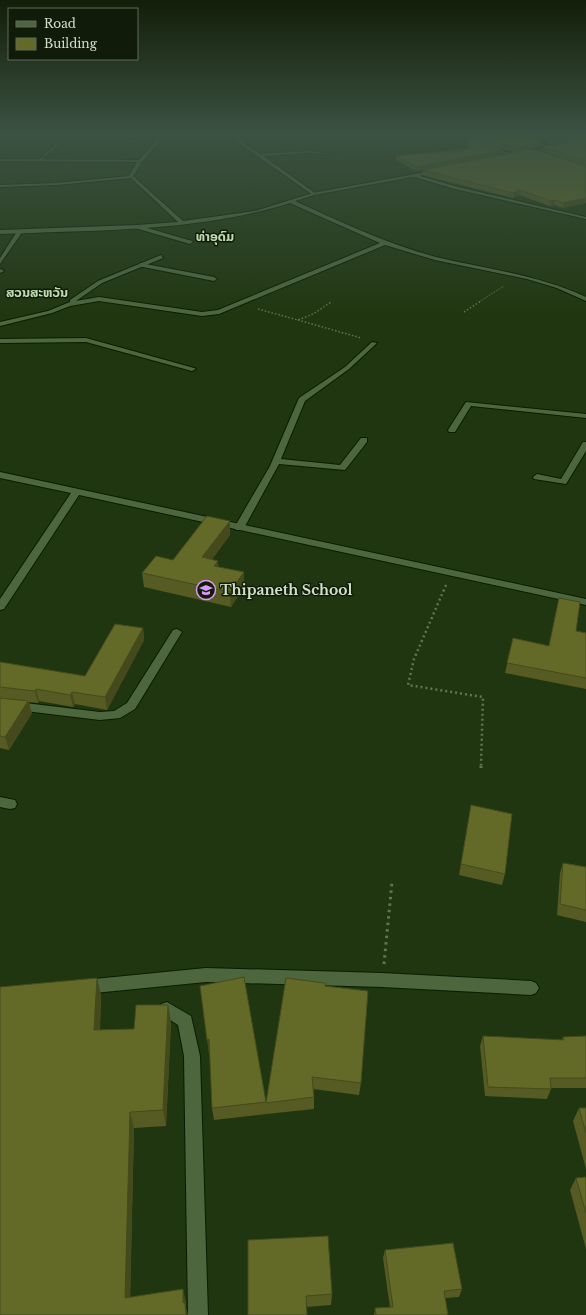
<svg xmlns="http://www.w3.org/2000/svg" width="586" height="1315" viewBox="0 0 586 1315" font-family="'Libre Baskerville','Noto Sans Lao',serif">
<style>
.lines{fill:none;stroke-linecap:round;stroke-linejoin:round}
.service-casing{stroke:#081d00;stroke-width:2}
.minor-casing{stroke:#081d00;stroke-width:2}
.path-far3{stroke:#617454;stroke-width:1;stroke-dasharray:1 1;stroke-linecap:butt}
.path-far2{stroke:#617454;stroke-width:1.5;stroke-dasharray:1.5 2;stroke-linecap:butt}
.path-far1{stroke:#617454;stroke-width:2.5;stroke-dasharray:2 3;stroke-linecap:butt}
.path{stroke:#617454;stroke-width:3;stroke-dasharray:2.5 4;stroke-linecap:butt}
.service{fill:#4d663e;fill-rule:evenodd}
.minor{fill:#4d663e;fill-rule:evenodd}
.wall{fill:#555b22}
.shaded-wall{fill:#454a1c}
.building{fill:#636a28;stroke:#454a1c}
.labels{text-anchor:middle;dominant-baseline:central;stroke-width:3;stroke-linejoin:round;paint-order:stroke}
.far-quarter-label{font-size:13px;font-weight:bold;fill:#bedaae;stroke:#111b0a}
.poi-label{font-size:14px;font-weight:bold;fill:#d1e0c9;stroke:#111b0a;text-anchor:start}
</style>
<rect width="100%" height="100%" fill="#203610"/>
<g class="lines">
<g class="service-casing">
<path id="service" d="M 236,138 L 260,154 L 309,151 L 337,155 L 309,153 L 263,156 L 315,193 L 313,195 L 233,139 Z
M 124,140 L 158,140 L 160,141 L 123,142 Z
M 57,143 L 60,144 L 40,161 L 38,161 Z
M 0,144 L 3,145 L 0,147 Z
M 489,147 L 514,154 L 515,155 L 513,156 L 488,149 Z
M 413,174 L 458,187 L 586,217 L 586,219 L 455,189 L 411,176 Z
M 137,225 L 192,241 L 193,242 L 190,244 L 135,228 Z
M 18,230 L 23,231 L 0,264 L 0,258 Z
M 140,263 L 214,277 L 217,279 L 214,281 L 138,266 Z
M 0,269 L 3,270 L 4,271 L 0,273 Z
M 86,338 L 194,368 L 196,369 L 192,371 L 86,342 L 0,343 L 0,339 Z
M 372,342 L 377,343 L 349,369 L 305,401 L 281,459 L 340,465 L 361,438 L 367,438 L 367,442 L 345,470 L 279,464 L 244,528 L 242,530 L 236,530 L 234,528 L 270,466 L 299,398 L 345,367 Z
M 466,402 L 586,414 L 586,418 L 471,406 L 455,432 L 449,432 L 448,430 Z
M 583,442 L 586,442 L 586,451 L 566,484 L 534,479 L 533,477 L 537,474 L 561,479 Z
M 177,629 L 182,632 L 135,709 L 120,718 L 100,720 L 0,708 L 0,700 L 100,712 L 114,711 L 127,703 L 173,630 Z
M 0,797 L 15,800 L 17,804 L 15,808 L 10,809 L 0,807 Z
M 167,1002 L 191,1016 L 200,1056 L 208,1315 L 188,1315 L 184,1056 L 178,1025 L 161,1014 L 159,1009 L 161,1004 Z"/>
</g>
<g class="minor-casing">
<path id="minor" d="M 163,133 L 167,133 L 142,162 L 133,176 L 183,221 L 255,211 L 313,193 L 437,170 L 439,172 L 314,195 L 295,201 C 341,222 387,244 436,257 C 487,269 538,275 586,297 L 586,301 L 557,288 L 527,279 L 435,260 L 385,245 L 219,314 L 202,316 L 99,301 L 70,306 L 52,313 L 0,326 L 0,322 L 48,311 L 70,302 L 70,300 L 98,281 L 161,255 L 163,258 L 102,283 L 76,301 L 99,297 L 202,312 L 218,310 L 380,243 L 290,203 C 197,232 97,230 0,234 L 0,230 L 137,225 L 178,222 L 131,178 L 57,185 L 0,187 L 0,185 L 57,183 L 129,176 L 137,162 L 0,161 L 0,159 L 139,160 Z
M 586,139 L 586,141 L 522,154 L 520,153 Z
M 0,472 L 586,599 L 586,605 L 79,495 L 4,609 L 0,610 L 0,599 L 71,493 L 0,478 Z
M 206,968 L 382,973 L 531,981 L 536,983 L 539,988 L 536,993 L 531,995 L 382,987 L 206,982 L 84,994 L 79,992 L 76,987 L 79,982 L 84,980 Z"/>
</g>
<path class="path-far3" d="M 479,302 L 504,286"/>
<path class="path-far2" d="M 258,309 L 298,320 L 313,314 L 331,302
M 464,312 L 481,301
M 298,320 L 361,338"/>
<path class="path-far1" d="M 446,585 L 414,659 L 408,685 L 483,697 L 481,765"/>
<path class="path" d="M 481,768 L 481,764
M 384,964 L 392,882"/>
<use href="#service" class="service"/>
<use href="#minor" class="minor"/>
</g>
<path class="wall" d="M 137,133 L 159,133 L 157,135 L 137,135 Z
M 467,133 L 529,133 L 543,142 L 542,146 L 513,152 L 481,143 L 502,150 L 502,154 L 416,171 L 396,160 L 396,156 L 468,149 Z
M 532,133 L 586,133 L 586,138 L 551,144 Z
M 586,138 L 586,203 L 585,203 L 563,208 L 554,205 L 550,206 L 519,195 L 513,198 L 422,175 L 423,170 L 563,159 L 542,151 L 542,147 Z
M 230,521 L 230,535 L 212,559 L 218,567 L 244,572 L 244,587 L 231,607 L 144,587 L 142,573 L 173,560 Z
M 559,598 L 576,631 L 586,633 L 586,689 L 505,673 L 513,638 L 549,646 Z
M 143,628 L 144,640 L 107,710 L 75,704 L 73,707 L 39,701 L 38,703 L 29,702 L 32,713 L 9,750 L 0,748 L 0,662 L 85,676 Z
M 471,805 L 505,874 L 502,885 L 459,875 Z
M 563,863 L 586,867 L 586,922 L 557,915 L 560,873 Z
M 200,986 L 266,1102 L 267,1114 L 214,1120 L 212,1108 L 210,1052 L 209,1053 Z
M 325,986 L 361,1083 L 359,1095 L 313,1089 L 314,1097 L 314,1109 L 267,1114 L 266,1103 Z
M 101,995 L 100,1030 L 134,1029 L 168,1005 L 171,1022 L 166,1126 L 134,1128 L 130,1297 L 186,1302 L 186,1308 L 0,1315 Z
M 483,1036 L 562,1040 L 563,1037 L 586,1036 L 586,1088 L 551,1088 L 551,1089 L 547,1099 L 485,1096 L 480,1046 Z
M 579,1108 L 586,1108 L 586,1169 L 573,1121 Z
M 586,1177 L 586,1249 L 570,1190 L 576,1178 Z
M 248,1240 L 332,1294 L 331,1305 L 306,1307 Z
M 385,1250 L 462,1289 L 459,1297 L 445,1298 L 448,1315 L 374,1315 L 375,1308 L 390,1307 L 383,1258 Z"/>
<path class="shaded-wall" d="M 586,134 L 586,138 L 551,144 L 552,140 Z
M 474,136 L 474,141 L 470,139 Z
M 543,142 L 542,146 L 513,152 L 514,148 Z
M 502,150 L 502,154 L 416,171 L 416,167 Z
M 520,190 L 519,195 L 513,198 L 513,193 Z
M 586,198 L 585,203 L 563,208 L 563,203 Z
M 555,200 L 554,205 L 550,206 L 551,201 Z
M 230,521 L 230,535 L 203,572 L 202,557 Z
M 218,561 L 219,575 L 214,566 Z
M 244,572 L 244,587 L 231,607 L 230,592 Z
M 143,628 L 144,640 L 107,710 L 105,697 Z
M 36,689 L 39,701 L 38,703 L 35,691 Z
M 72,692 L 75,704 L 73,707 L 70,695 Z
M 28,701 L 32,713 L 9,750 L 5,737 Z
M 97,978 L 101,995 L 99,1047 L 94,1030 Z
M 168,1005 L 171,1022 L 166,1126 L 163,1110 Z
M 209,1039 L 211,1052 L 209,1053 L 207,1040 Z
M 130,1112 L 134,1128 L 130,1310 L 125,1298 Z
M 183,1289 L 186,1302 L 186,1308 L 188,1315 L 186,1315 L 183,1302 Z"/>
<path class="building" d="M 467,133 L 529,133 L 543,142 L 514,148 L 474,136 L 470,139 L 502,150 L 416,167 L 396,156 L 469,149 Z
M 540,133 L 586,133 L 586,134 L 552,140 Z
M 586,138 L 586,161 L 542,147 Z
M 532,149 L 586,166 L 586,198 L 563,203 L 555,200 L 551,201 L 520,190 L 513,193 L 423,170 Z
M 207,516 L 230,521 L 202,557 L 218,561 L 214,566 L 244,572 L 230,592 L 142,573 L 156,556 L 173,560 Z
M 559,598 L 580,602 L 576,631 L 586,633 L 586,678 L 507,663 L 513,638 L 549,646 Z
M 115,624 L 143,628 L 105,697 L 72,692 L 70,695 L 36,689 L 35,691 L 0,687 L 0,662 L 85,676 Z
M 0,698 L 28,701 L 5,737 L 0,736 Z
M 471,805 L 512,814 L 505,874 L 461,864 Z
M 563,863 L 586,867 L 586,910 L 560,904 Z
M 244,977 L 266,1102 L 212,1108 L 209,1039 L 207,1040 L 200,986 Z
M 97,978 L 94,1030 L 134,1029 L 136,1005 L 168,1005 L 163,1110 L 130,1112 L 125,1298 L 183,1289 L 183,1302 L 185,1304 L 186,1315 L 0,1315 L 0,987 Z
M 286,978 L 325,983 L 325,986 L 368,991 L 361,1083 L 312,1077 L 314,1097 L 266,1103 Z
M 483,1036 L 564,1040 L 563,1037 L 586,1036 L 586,1078 L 550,1078 L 551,1089 L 488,1087 Z
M 579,1108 L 586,1108 L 586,1133 Z
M 586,1177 L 586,1213 L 576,1178 Z
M 328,1236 L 332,1294 L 306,1296 L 307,1315 L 248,1315 L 248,1240 Z
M 453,1243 L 462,1289 L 444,1291 L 448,1315 L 376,1315 L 375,1308 L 393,1307 L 385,1250 Z"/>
<linearGradient id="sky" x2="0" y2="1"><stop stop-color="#121e09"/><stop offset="0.42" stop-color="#3c5242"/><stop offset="1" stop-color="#3c5242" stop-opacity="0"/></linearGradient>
<rect width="586" height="317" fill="url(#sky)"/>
<defs>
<g id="school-ring" transform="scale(1)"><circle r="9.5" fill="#111b0a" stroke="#d99af7" stroke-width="1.5"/><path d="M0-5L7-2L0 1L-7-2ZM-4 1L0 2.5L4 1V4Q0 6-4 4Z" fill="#d99af7"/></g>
</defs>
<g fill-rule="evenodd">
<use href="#school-ring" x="206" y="590"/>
</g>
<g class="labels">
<g class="far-quarter-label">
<text x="215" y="236">ທ່າອຸດົມ</text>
<text x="37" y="292">ສວນສະຫວັນ</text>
</g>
<g class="poi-label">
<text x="220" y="590">Thipaneth School</text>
</g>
</g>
<rect x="8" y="8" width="130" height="52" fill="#111b0a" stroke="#5e6a56"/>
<rect x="16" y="21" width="20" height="6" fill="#4d663e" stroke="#5e6a56"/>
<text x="44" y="28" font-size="12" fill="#d1e0c9">Road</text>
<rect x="16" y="38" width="20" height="12" fill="#636a28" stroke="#5e6a56"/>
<text x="44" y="48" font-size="12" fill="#d1e0c9">Building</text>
</svg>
